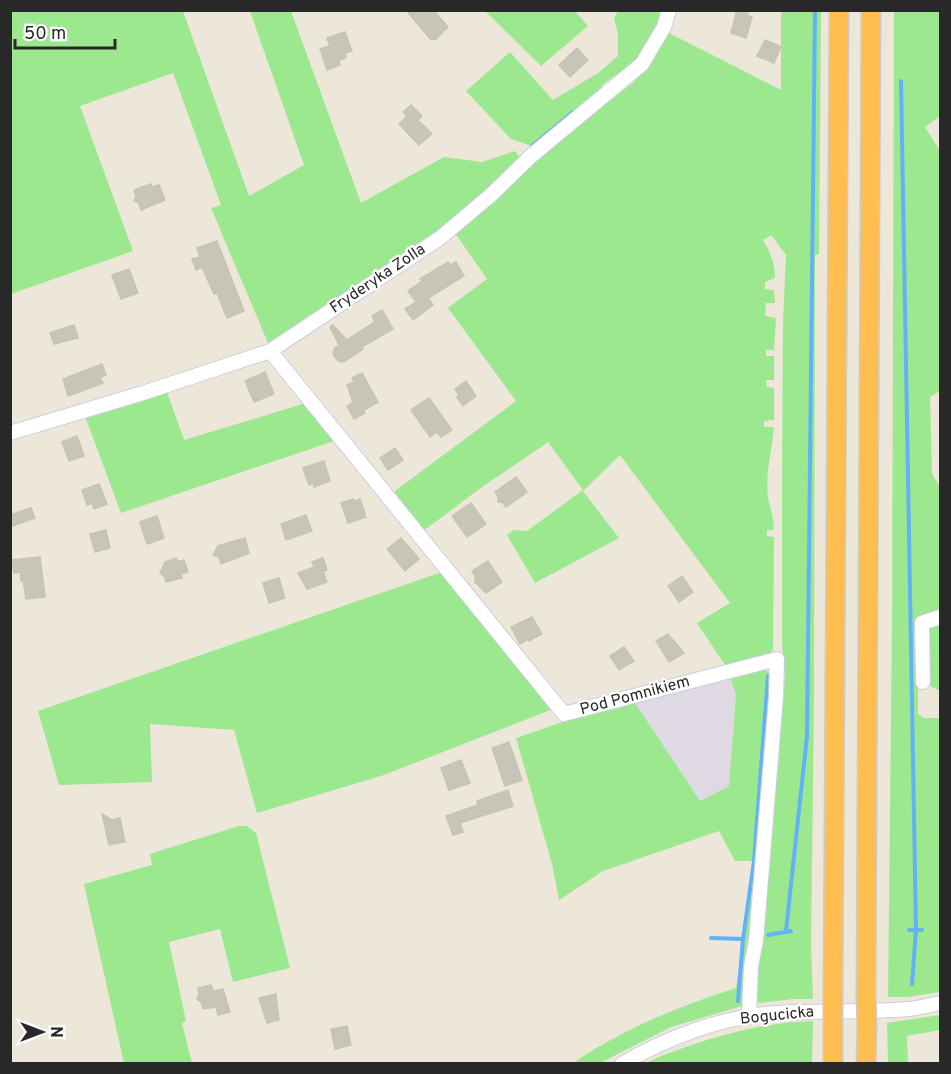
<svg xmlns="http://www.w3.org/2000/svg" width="951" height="1074" viewBox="0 0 951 1074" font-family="Overpass,sans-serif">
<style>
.industrial{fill:#ded9e3}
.green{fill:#9ce88f}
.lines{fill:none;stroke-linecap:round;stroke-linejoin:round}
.stream{stroke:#61b2f8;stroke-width:4}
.building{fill:#c7c4b8;stroke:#c7c4b2;stroke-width:1.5}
.minor-casing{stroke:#cdcde3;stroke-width:16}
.highway-casing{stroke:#cbcbcb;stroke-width:21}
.minor{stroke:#fff;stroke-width:14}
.highway{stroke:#ffbe4f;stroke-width:18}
.highway-bridge-casing{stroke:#cbcbcb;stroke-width:21;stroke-linecap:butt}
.highway-bridge{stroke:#ffbe4f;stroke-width:18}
.labels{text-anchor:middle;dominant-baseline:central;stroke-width:4.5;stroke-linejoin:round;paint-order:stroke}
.street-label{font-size:16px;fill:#282828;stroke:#fff}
</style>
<rect width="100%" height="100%" fill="#ece7d8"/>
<path class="industrial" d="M 729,675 L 736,693 L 729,786 L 700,801 L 635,703 Z"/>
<path class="green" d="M 10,11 L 183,11 L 249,196 L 304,165 L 250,11 L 291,11 L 361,203 L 444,157 L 482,162 L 515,151 L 521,159 L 542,153 L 633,83 L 650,63 L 667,32 L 781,90 L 781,11 L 821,11 L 819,254 L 815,255 L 814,702 L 811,944 L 813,999 L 793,999 L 759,1003 L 756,999 L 785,678 L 782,642 L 782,480 L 783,322 L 786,255 L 771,235 L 763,240 C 770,252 775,263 775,278 L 765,282 L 765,289 L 774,290 L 775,303 L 766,303 L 765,316 L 776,318 L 774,350 L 766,350 L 766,356 L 774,356 L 774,380 L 766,380 L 767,387 L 774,388 L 774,420 L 764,421 L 764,427 L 774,427 C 772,450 765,474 768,497 C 770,509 774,517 774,530 L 767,530 L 767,536 L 774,537 L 773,649 L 770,655 L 727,668 L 697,623 L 730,603 L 620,455 L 583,491 L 619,538 L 535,583 L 507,535 L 514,530 L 527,531 L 583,490 L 548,442 L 478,490 L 422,532 L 391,494 L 516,401 L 448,308 L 487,279 L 448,223 L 378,272 L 268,343 L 211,208 L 221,205 L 173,73 L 80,106 L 133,251 L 11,294 Z
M 485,11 L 575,11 L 588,26 L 541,66 Z
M 618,11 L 663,11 L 661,18 L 640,60 L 630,68 L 624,69 L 602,85 L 602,90 L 532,146 L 511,139 L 466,91 L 510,52 L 553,100 L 598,73 L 618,56 L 618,35 L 614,18 Z
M 894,11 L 940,11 L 940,116 L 925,127 L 940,151 L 940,391 L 930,397 L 932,474 L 940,487 L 940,612 L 918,619 L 918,713 L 923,718 L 940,718 L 940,992 L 908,997 L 888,997 L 892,626 Z
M 167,392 L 184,440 L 306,403 L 334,441 L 121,513 L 85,416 Z
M 442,572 L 553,709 L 384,775 L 257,813 L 234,730 L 150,724 L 152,782 L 59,785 L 38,711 Z
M 940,621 L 940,691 L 928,685 L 927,625 Z
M 764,668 L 772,676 L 751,942 L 744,963 L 742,1006 L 671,1027 L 600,1063 L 573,1063 C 623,1029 679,1006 736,988 L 754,861 L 735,861 L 719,831 L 603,871 L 559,900 L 552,864 L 516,738 L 583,715 L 635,703 L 700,801 L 729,786 L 736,694 L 729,675 Z
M 239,826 L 247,826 L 256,833 L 290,968 L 233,982 L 220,929 L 169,942 L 186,1021 L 182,1023 L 192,1063 L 124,1063 L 84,884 L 152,865 L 150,854 Z
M 940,1015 L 940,1030 L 907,1036 L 908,1063 L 888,1063 L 887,1023 Z
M 813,1021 L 812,1063 L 647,1063 L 656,1058 C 709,1038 755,1023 813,1021 Z"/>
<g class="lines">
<path class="stream" d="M 901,81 L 916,930 L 912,984
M 532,146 L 573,112
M 909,930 L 922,930
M 786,931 L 807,736 L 815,10
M 768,935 L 791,931
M 711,938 L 743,939
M 738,1001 L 743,939 L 754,861 L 768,676"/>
</g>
<path class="building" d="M 406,10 L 433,10 L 448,27 L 436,39 L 431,40 Z
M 737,10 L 749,10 L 747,15 L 752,17 L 746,38 L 731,33 Z
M 345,32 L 352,51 L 345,53 L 346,58 L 339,60 L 340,65 L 327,70 L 320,49 L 330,46 L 327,38 Z
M 765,40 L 781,47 L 774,63 L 757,56 Z
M 577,48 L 588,60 L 570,77 L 559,65 Z
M 411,105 L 422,116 L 418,120 L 432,134 L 419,145 L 399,124 L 407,116 L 403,112 Z
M 151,184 L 152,187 L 159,185 L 165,200 L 141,210 L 139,203 L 134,201 L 136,196 L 134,190 Z
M 217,241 L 244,311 L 227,318 L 217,293 L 214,294 L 202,267 L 196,270 L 192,259 L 200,257 L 197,248 Z
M 448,262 L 450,265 L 456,262 L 464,276 L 428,298 L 433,305 L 413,320 L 405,309 L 416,302 L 408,291 L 422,281 L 420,279 Z
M 129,269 L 138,293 L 121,299 L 112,275 Z
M 382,310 L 393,329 L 362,347 L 363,349 L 344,362 L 338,361 L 333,354 L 334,349 L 339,345 L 330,327 L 333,325 L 347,340 L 375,322 L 372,316 Z
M 74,325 L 78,338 L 54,344 L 50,333 Z
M 102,364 L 106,375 L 100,377 L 103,383 L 68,396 L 63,379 Z
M 265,372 L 274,394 L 254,402 L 245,381 Z
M 362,373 L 378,402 L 364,410 L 365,413 L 354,419 L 347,406 L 353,402 L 347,385 L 354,382 L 352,378 Z
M 466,381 L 476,396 L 463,406 L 457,397 L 459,396 L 455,389 Z
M 429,398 L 452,430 L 441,437 L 437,432 L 430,437 L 411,410 Z
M 77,436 L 84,456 L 69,461 L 62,442 Z
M 395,448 L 403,460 L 388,470 L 380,458 Z
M 324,461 L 330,481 L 314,487 L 313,483 L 309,485 L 303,468 Z
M 516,477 L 527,492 L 506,507 L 502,502 L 498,502 L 498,497 L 495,492 Z
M 99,484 L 107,504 L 94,509 L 92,503 L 87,505 L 82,490 Z
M 353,499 L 354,501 L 360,499 L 366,517 L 348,523 L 341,503 Z
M 471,503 L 486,524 L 467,537 L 452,516 Z
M 31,508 L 35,518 L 10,527 L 10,515 Z
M 306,515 L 312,531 L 286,540 L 281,524 Z
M 157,516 L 164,538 L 147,544 L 140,522 Z
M 106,530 L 110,548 L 95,552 L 90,534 Z
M 245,538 L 249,553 L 221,564 L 219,557 L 213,555 L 218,546 Z
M 401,538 L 419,559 L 405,571 L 387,549 Z
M 40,557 L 45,597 L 26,599 L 23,580 L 21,581 L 20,572 L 14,573 L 12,560 Z
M 176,558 L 177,562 L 184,560 L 188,572 L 181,574 L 182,578 L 166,582 L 164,576 L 160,573 L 165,562 Z
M 323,558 L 327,570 L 323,571 L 327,582 L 307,589 L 298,573 L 314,567 L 312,562 Z
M 488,561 L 502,582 L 486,593 L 475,582 L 475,575 L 472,571 Z
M 682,576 L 693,592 L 679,602 L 668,586 Z
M 279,578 L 285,598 L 269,603 L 263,583 Z
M 532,617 L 542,634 L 529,641 L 528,639 L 520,644 L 511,627 Z
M 668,634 L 684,653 L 669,662 L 656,641 Z
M 624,647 L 634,661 L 619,670 L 610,656 Z
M 509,742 L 522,780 L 505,786 L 492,748 Z
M 461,760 L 470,783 L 449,790 L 441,768 Z
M 508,790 L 513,806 L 460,823 L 463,832 L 453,835 L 446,816 L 478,805 L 477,801 Z
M 102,814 L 112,820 L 120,818 L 125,842 L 109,845 Z
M 211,985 L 213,991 L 223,989 L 230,1012 L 218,1015 L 216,1007 L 203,1009 L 201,1002 L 197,999 L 199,995 L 198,988 Z
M 276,994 L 279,1020 L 267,1023 L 259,998 Z
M 347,1026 L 351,1045 L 335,1049 L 331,1029 Z"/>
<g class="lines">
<g class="minor-casing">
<path id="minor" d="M 270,351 L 564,714 L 777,659 L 776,697 L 756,940 L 751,967 L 749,1017
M 10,433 L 143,393 L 270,351 L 440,238 L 491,195 L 531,156 L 642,64 L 664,27 L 669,10
M 923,682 L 922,623 L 940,617
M 622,1064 C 668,1037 722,1017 775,1013 C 819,1010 864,1013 909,1009 C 919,1008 930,1005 940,1003"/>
</g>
<g class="highway-casing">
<path id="highway" d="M 866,996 L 871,10
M 833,997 L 839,10
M 833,1024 L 833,1064
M 866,1064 L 867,1024"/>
</g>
<use href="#minor" class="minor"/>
<use href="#highway" class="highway"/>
<g class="highway-bridge-casing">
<path id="highway-bridge" d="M 866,996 L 867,1024
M 833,1024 L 833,997"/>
</g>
<use href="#highway-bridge" class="highway-bridge"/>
</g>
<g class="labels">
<g class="street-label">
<text transform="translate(378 279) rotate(-34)">Fryderyka Zolla</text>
<text transform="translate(635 696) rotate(-15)">Pod Pomnikiem</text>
<text transform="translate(777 1016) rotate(-6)">Bogucicka</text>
</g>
</g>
<rect width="951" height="1074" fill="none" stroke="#282828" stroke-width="24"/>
<g transform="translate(42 1032) rotate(90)" stroke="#ffffff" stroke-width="4.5" paint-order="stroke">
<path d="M0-4.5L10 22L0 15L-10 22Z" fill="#282828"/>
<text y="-9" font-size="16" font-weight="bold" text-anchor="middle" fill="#282828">N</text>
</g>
<path d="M15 39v9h100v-9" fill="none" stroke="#282828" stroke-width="3"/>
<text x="24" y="39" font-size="18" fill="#282828" stroke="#ffffff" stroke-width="4.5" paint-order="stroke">50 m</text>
</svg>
